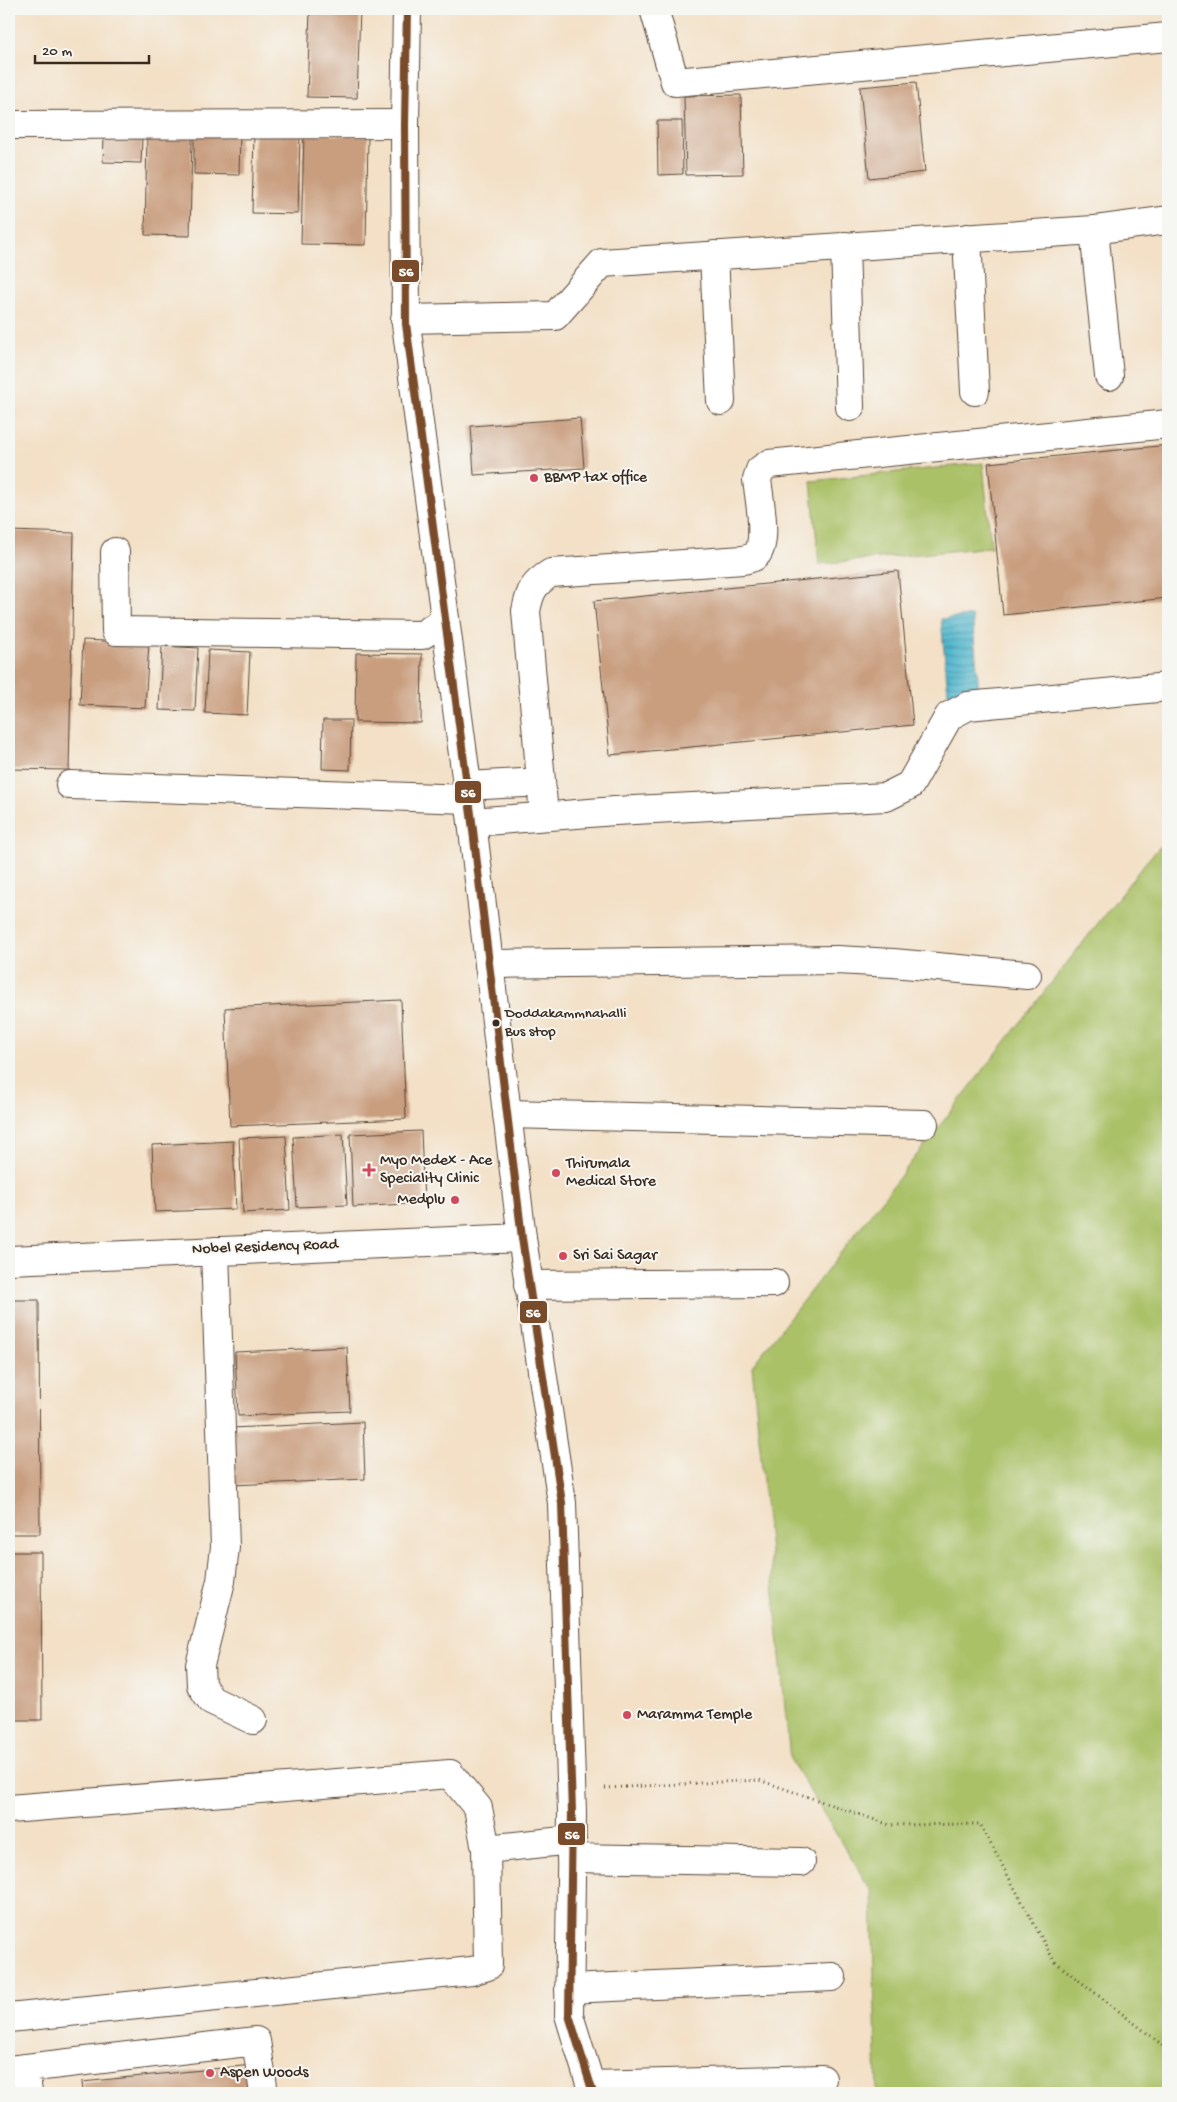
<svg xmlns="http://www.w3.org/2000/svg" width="1177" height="2102" viewBox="0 0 1177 2102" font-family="'Gochi Hand',sans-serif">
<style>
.grass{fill:#aac167;stroke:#727642}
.water{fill:url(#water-rules);stroke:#457076}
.building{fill:#c99e7f}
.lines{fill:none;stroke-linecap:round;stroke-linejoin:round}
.street-casing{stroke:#574537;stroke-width:30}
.secondary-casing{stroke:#574537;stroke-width:30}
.path{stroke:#574537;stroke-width:3;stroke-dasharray:1 4;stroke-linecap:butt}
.street{stroke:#fff;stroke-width:28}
.secondary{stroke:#fff;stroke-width:28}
.bus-1-casing{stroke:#f6f6f2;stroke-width:11}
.bus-1{stroke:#7a4b2a;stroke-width:8}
.poi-dot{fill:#d1495b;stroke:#f6f6f2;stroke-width:2}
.bus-dot{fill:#3b2a1e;stroke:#f6f6f2;stroke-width:2}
.labels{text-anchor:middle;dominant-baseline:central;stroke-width:4;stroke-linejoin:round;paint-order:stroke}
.bus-label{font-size:15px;fill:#3b2a1e;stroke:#f6f6f2;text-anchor:start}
.poi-label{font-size:16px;fill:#3b2a1e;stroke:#f6f6f2;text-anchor:start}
.street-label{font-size:16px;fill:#3b2a1e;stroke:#f6f6f2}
.line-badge{stroke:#f6f6f2;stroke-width:2}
.badge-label{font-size:14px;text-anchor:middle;font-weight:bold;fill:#fff}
</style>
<defs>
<pattern id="water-rules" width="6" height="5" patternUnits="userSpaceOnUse" patternTransform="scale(1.25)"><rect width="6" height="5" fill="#4fb6cd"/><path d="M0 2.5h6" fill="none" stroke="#4394a6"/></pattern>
</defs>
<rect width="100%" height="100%" fill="#f6f6f2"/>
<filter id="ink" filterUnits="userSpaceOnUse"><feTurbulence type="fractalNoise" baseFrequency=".02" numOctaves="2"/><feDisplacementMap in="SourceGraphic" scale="10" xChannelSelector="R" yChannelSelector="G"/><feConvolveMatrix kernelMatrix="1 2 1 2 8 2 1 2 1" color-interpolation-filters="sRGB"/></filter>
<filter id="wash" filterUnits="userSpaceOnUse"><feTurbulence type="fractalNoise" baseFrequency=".0096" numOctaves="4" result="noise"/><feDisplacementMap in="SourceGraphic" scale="20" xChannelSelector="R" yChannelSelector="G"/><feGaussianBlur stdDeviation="1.12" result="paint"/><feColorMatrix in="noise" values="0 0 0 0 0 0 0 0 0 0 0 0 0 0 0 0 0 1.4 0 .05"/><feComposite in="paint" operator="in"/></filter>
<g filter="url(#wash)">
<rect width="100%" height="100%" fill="#f3e0c6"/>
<path class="grass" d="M 983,463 L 991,547 L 819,564 L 811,481 Z
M 1168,838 L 1168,2093 L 877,2093 L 872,1892 L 790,1759 L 752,1366 L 1145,863 Z"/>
<path class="water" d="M 972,616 L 980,700 L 949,703 L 941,619 Z"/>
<g id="blocks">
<path class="building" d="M 310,9 L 360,9 L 357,98 L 307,97 Z
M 916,82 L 925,172 L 869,178 L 860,87 Z
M 741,95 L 743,174 L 686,175 L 684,96 Z
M 657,121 L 682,121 L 683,174 L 658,175 Z
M 194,133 L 240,134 L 239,175 L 194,174 Z
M 254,133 L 300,134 L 298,214 L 252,213 Z
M 304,134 L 368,136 L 366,245 L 301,244 Z
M 147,137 L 192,137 L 190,236 L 145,235 Z
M 104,138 L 142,138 L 141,163 L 103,162 Z
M 580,418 L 584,468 L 474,475 L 471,426 Z
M 1168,445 L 1168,598 L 1003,615 L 988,463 Z
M 9,531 L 74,533 L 69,770 L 9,769 Z
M 898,571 L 913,725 L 610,755 L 594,601 Z
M 83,640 L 149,643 L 145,708 L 80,705 Z
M 162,646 L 198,648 L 195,711 L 159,710 Z
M 208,650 L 250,652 L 247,715 L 205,713 Z
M 356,653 L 422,654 L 421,723 L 355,722 Z
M 323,720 L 351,720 L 350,770 L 322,769 Z
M 401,1000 L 406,1119 L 230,1126 L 225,1008 Z
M 421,1131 L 424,1203 L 353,1207 L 350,1134 Z
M 343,1134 L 347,1205 L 297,1207 L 293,1137 Z
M 286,1136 L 290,1210 L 243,1213 L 239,1138 Z
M 233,1141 L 236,1209 L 155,1212 L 152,1145 Z
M 9,1300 L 39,1300 L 40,1534 L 9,1534 Z
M 347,1347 L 350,1411 L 238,1416 L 235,1352 Z
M 363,1422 L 365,1479 L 233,1485 L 231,1428 Z
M 9,1552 L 41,1552 L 42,1720 L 9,1720 Z
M 252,2065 L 255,2093 L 83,2093 L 82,2082 Z"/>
</g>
</g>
<g filter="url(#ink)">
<use href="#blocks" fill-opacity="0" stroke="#574537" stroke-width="1"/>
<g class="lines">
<g class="street-casing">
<path id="street" d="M 654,9 L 675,82 L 1168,37
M 9,125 L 405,124
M 1094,230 L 1109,376
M 967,238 L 975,391
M 845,246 L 850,407
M 714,255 L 721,401
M 405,319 L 555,316 L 602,263 L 1094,230 L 1168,220
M 115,552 L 116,631 L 422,635 L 444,621
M 70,785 L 468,799
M 467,786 L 541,782
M 544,815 L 526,611 C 530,591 533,584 551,573 L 743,560 C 747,559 752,558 755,556 C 769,546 759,497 757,480 L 760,470 L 769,464 L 1168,424
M 472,822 L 615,811 L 886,797 L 910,785 L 949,716 L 968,706 L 1168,687
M 489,964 L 837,960 L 893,963 L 1027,975
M 507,1114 L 924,1124
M 215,1251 L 225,1547 L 221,1581 L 200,1665 L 201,1685 L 211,1700 L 253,1720
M 9,1260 L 522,1238
M 528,1285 L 774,1283
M 9,1809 L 450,1774 L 478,1808 L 486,1849 L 488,1966 L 472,1971 L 9,2018
M 486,1849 L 572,1840
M 571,1858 L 801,1862
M 569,1989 L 832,1977
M 25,2068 L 28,2093
M 9,2070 L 256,2041 L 264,2093
M 590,2085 L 822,2079"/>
</g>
<g class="secondary-casing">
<path id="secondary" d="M 407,9 L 405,124 L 406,324 L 472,822 L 522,1238 L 562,1503 L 572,1812 L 569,2015 L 593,2093"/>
</g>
<path class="path" d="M 605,1788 L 759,1780 L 890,1825 L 980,1824 L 1054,1961 L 1161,2044 L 1168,2054"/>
<use href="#street" class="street"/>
<use href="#secondary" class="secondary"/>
<g class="bus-1-casing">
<path id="bus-1" d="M 407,9 L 405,124 L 406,324 L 472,822 L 522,1238 L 562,1503 L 572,1812 L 569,2015 L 593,2093"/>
</g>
<use href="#bus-1" class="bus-1"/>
</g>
</g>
<g class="poi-dot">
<circle cx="534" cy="478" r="5"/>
<path d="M366.5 1162.5h5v5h5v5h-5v5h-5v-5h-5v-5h5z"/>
<circle cx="556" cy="1173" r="5"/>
<circle cx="455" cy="1200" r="5"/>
<circle cx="563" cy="1256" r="5"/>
<circle cx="627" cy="1715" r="5"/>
<circle cx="210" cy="2073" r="5"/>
</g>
<circle class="bus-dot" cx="496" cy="1023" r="4.5"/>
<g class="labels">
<g class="bus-label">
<text x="505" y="1014">Doddakammnahalli<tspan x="505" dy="18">Bus stop</tspan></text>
</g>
<g class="poi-label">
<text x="544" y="478">BBMP tax office</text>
<text x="380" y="1161">Myo Medex - Ace<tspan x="380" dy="18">Speciality Clinic</tspan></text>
<text x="566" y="1164">Thirumala<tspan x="566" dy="18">Medical Store</tspan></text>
<text x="445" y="1200" text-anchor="end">Medplu</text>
<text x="573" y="1256">Sri Sai Sagar</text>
<text x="637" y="1715">Maramma Temple</text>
<text x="220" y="2073">Aspen Woods</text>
</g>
<g class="street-label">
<text transform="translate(265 1248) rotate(-2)">Nobel Residency Road</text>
</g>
</g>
<g class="line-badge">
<rect x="391" y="259" width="29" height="24" rx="5" fill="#7a4b2a"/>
<rect x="454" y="780" width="28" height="24" rx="5" fill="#7a4b2a"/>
<rect x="519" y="1300" width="29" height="24" rx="5" fill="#7a4b2a"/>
<rect x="557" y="1822" width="29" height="24" rx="5" fill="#7a4b2a"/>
</g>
<g class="badge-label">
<text x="406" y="276">56</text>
<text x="468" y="797">56</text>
<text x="533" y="1317">56</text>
<text x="572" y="1839">56</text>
</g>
<rect width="1177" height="2102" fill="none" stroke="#f6f6f2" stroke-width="30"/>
<path d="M35 55v8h114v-8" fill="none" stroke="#3b2a1e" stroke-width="2.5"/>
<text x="42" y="55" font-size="15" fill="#3b2a1e" stroke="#f6f6f2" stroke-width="4" paint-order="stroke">20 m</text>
</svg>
